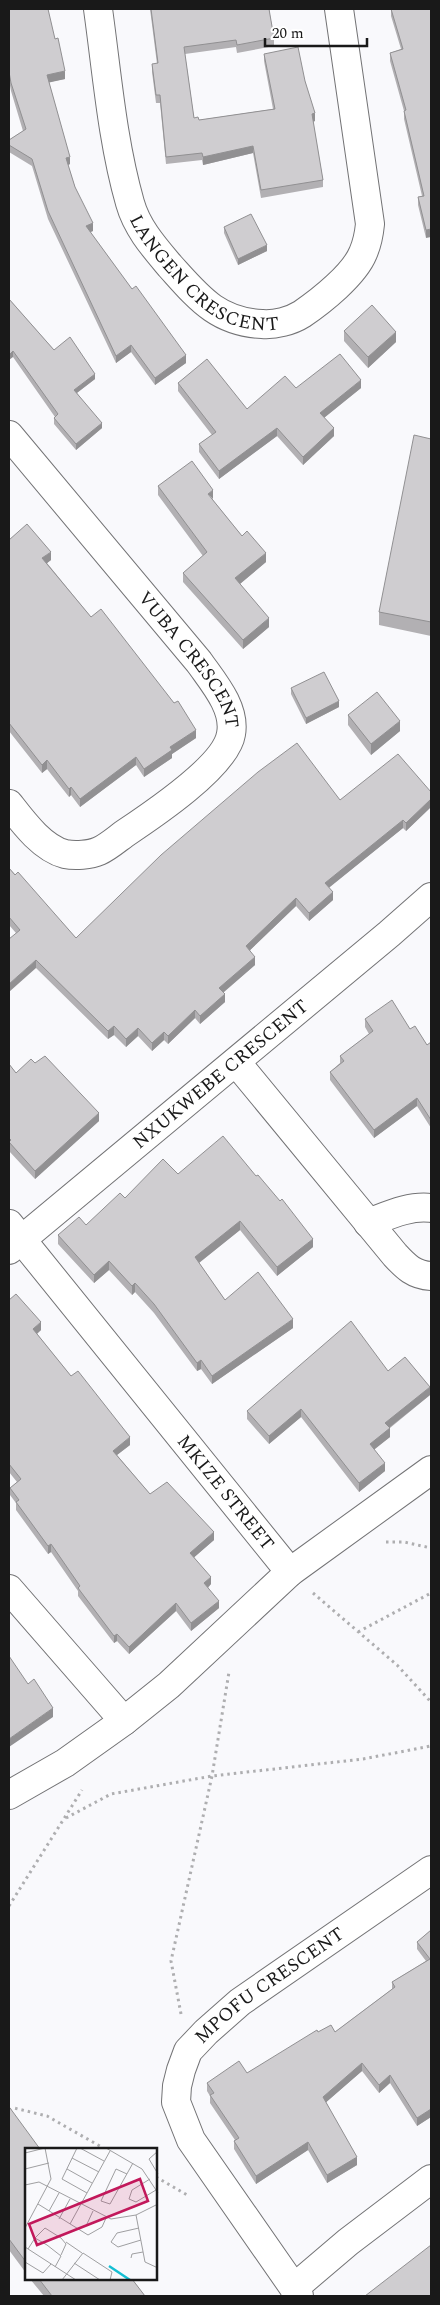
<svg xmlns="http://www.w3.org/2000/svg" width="440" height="2305" viewBox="0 0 440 2305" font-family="Spectral,serif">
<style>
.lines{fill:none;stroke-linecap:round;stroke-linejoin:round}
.minor-casing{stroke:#737375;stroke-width:30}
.path{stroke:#aeaeb0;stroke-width:3;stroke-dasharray:2.5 4;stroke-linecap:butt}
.minor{stroke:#fff;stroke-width:28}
.wall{fill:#b2b0b3}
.shaded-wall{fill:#919092}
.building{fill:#cfcdd0;stroke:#919092}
.labels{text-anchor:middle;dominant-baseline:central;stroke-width:5;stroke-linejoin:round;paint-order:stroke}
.street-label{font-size:19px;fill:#191919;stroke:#fff}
.inset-river{fill:none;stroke:#15bfd3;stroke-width:2.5}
.inset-road{fill:none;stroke:#9f9fa1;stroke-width:1}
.view{fill:#c2185b;fill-opacity:0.15;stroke:#c2185b;stroke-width:2.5}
.inset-edge{fill:none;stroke:#191919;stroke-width:2.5}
</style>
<rect width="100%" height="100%" fill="#f9f9fc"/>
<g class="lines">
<g class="minor-casing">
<g id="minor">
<path id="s1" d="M 98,9 C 107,73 112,140 130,203 C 137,228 154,247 170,266 C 198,297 217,322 262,324 C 275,325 291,321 302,314 C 321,301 354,275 363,253 C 367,244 369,234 370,224 L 339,9"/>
<path id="s2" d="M 9,435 L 199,662 C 213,682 236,708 231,734 C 226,766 151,816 124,834 C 117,839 108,847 99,851 C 90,855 75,856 65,854 C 42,848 23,822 9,804"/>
<path d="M 236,1062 L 395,1255 C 406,1267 414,1275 431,1276"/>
<path d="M 368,1223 C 387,1216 410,1205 431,1208"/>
<path id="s3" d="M 9,1224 L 290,1572"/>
<path id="s4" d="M 9,1250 L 389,934 L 431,897"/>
<path d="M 9,1589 L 124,1721"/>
<path d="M 9,1795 L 65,1763 L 124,1721 L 169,1685 L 290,1572 L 431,1470"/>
<path id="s5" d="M 294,2288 L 191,2140 L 176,2102 L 177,2086 L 181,2070 L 188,2051 L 206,2032 L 240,2002 L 431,1870"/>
<path d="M 299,2296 L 294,2288 L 348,2242 L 431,2179"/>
</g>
</g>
<path class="path" d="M 386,1542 L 404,1542 L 431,1548
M 313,1593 L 397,1665 L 431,1702
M 358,1632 L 431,1593
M 66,1818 L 111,1794 L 212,1776 L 363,1759 L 431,1746
M 9,1906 L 82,1790
M 181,2014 L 171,1961 L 212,1776 L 229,1672
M 9,2110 L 14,2108 L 47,2116 L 105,2149
M 156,2177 L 189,2196"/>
<use href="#minor" class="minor"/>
</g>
<path class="wall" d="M 9,9 L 65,79 L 49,82 L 70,164 L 68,165 L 75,187 L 93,231 L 90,232 L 186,363 L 155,385 L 131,352 L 116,363 L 48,219 L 32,166 L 9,152 L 9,140 L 23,131 L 11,91 L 9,80 Z
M 150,9 L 269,9 L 274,38 L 274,46 L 237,53 L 236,47 L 185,54 L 194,118 L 199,120 L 273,109 L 264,61 L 264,54 L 305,81 L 315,121 L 313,122 L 323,180 L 323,187 L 261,198 L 253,153 L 203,165 L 202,160 L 166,164 L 160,103 L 156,103 L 152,72 L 152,64 L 157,64 Z
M 391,9 L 431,9 L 426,238 L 418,205 L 418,197 L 422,196 L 404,119 L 404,111 L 390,61 L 390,53 L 401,49 L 391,16 Z
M 224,227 L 267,251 L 238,265 L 224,233 Z
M 9,299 L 54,350 L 95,379 L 77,393 L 102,428 L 76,450 L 54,424 L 54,418 L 55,417 L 13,357 Z
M 344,331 L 396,342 L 368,368 L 344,341 Z
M 178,383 L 247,409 L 296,388 L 361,388 L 324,418 L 334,436 L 303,465 L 277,436 L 219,479 L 199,452 L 199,444 L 212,435 L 178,391 Z
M 431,439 L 431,636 L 379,625 L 379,612 Z
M 158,486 L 212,499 L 242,536 L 266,562 L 240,584 L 269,627 L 243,649 L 183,582 L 183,573 L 203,556 L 158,495 Z
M 9,540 L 51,560 L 47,563 L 91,617 L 196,738 L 172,754 L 172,758 L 144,777 L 136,765 L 80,807 L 71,795 L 69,797 L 47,769 L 42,773 L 9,731 Z
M 291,688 L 339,707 L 306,724 L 291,694 Z
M 348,715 L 400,731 L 371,755 L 348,725 Z
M 431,792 L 431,807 L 406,831 L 403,828 L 329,887 L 333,900 L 309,921 L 296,906 L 250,950 L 255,965 L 223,993 L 225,1002 L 200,1024 L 195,1018 L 168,1044 L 164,1040 L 152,1051 L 138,1036 L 126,1047 L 114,1035 L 108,1039 L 36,968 L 16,933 L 9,925 L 9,868 L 76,938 L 340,800 Z
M 365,1019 L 410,1029 L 427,1045 L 431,1042 L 431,1128 L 417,1106 L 374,1138 L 330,1080 L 330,1072 L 340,1063 L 340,1056 L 369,1034 L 365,1027 Z
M 35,1063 L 99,1121 L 35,1179 L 9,1151 L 9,1064 L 16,1073 Z
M 178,1174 L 313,1247 L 277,1276 L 240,1230 L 199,1263 L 225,1300 L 293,1328 L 212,1384 L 201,1369 L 197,1371 L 154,1313 L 135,1292 L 132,1295 L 109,1270 L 94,1283 L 58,1244 L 58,1235 L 86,1225 L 125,1198 Z
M 9,1300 L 41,1330 L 37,1334 L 71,1376 L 130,1445 L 117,1455 L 150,1494 L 214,1540 L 194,1557 L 211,1584 L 208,1588 L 219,1608 L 191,1631 L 176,1611 L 129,1654 L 117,1641 L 114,1643 L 78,1596 L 78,1591 L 51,1552 L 48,1554 L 16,1510 L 16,1503 L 10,1495 L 10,1488 L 17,1482 L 9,1472 Z
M 388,1371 L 430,1395 L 390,1428 L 390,1437 L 374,1449 L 385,1471 L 359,1492 L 301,1417 L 269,1444 L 247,1419 L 247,1411 Z
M 431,1930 L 431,2117 L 417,2126 L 390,2083 L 379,2093 L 362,2071 L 326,2102 L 357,2165 L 327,2183 L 308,2150 L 256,2184 L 234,2149 L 234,2141 L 235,2140 L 210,2103 L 210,2096 L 207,2091 L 207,2083 L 247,2073 L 318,2032 L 335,2032 L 392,1989 L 392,1982 L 426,1961 L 417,1949 L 417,1942 Z
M 9,2109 L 26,2149 L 26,2273 L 9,2250 Z
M 30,2279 L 132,2279 L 145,2296 L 44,2296 Z"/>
<path class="shaded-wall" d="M 65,71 L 65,79 L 47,83 L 47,75 Z
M 315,113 L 315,121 L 312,122 L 312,114 Z
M 253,146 L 253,153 L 203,165 L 203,157 Z
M 70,157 L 70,164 L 66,166 L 66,158 Z
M 93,223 L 93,231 L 86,234 L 86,226 Z
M 431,229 L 431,237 L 426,238 L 426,230 Z
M 267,245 L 267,251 L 238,265 L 238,259 Z
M 396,332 L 396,342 L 368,368 L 368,357 Z
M 131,345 L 131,352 L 116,363 L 116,356 Z
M 13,351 L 13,357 L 9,360 L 9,355 Z
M 186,355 L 186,363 L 155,385 L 155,378 Z
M 95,374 L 95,379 L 74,395 L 74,390 Z
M 361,380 L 361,388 L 320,421 L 320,413 Z
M 102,423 L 102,428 L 76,450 L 76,444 Z
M 277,428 L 277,436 L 219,479 L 219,471 Z
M 334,428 L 334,436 L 303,465 L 303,457 Z
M 213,490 L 213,499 L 208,494 Z
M 51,552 L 51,560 L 42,567 L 42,558 Z
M 266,553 L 266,562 L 235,588 L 235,578 Z
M 269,618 L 269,627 L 243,649 L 243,640 Z
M 339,701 L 339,707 L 306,724 L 306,718 Z
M 400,721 L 400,731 L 371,755 L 371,744 Z
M 196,730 L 196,738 L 172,754 L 172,758 L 144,777 L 144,769 L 170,747 Z
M 136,757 L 136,765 L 80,807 L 80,799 Z
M 47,760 L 47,769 L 42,773 L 42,765 Z
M 71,787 L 71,795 L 69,797 L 69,789 Z
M 431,799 L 431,807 L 406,831 L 406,823 Z
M 403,820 L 403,828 L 325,891 L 325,883 Z
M 333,892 L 333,900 L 309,921 L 309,913 Z
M 296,898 L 296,906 L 246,954 L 246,946 Z
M 255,957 L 255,965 L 219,996 L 219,988 Z
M 36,960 L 36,968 L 9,992 L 9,984 Z
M 225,994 L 225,1002 L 200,1024 L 200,1016 Z
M 195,1010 L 195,1018 L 168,1044 L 168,1036 Z
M 114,1026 L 114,1035 L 108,1039 L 108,1031 Z
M 138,1028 L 138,1036 L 126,1047 L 126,1039 Z
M 164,1032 L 164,1040 L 152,1051 L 152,1043 Z
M 417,1098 L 417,1106 L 374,1138 L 374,1130 Z
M 99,1113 L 99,1121 L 35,1179 L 35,1171 Z
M 240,1221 L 240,1230 L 195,1266 L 195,1257 Z
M 313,1239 L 313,1247 L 277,1276 L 277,1267 Z
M 109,1261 L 109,1270 L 94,1283 L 94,1275 Z
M 135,1283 L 135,1292 L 132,1295 L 132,1286 Z
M 293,1319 L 293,1328 L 212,1384 L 212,1376 Z
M 41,1322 L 41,1330 L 33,1337 L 33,1329 Z
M 201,1360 L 201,1369 L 197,1371 L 197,1363 Z
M 430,1387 L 430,1395 L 385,1431 L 385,1423 Z
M 301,1409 L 301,1417 L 269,1444 L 269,1436 Z
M 390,1428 L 390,1437 L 370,1453 L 370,1444 Z
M 130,1437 L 130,1445 L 113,1458 L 113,1451 Z
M 385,1463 L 385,1471 L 359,1492 L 359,1483 Z
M 214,1532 L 214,1540 L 190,1561 L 190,1553 Z
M 51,1544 L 51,1552 L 48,1554 L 48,1546 Z
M 211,1577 L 211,1584 L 204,1591 L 204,1583 Z
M 219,1601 L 219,1608 L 191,1631 L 191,1623 Z
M 176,1603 L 176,1611 L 129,1654 L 129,1647 Z
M 117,1634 L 117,1641 L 114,1643 L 114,1636 Z
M 53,1708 L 53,1717 L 9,1747 L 9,1739 Z
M 362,2063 L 362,2071 L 323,2105 L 323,2097 Z
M 390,2075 L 390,2083 L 379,2093 L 379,2085 Z
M 431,2109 L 431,2117 L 417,2126 L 417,2118 Z
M 308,2142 L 308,2150 L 256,2184 L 256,2176 Z
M 357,2157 L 357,2165 L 327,2183 L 327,2175 Z"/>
<path class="building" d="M 9,9 L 48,9 L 55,39 L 58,38 L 65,71 L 47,75 L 70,157 L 66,158 L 75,187 L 93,223 L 86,226 L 132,289 L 136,286 L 186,355 L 155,378 L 131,345 L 116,356 L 48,211 L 32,159 L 9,145 L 9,140 L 26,129 L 11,83 L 9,72 Z
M 151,9 L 269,9 L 274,38 L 237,45 L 236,40 L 184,47 L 194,118 L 198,117 L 199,120 L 275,109 L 264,54 L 298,47 L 305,81 L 315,113 L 312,114 L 323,180 L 261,190 L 253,146 L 203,157 L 202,153 L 166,157 L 160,95 L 156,95 L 152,64 L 158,63 Z
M 391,9 L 431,9 L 431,229 L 426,230 L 418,197 L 424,196 L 404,111 L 406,110 L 390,53 L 403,49 Z
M 251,214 L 267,245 L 238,259 L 224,227 Z
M 9,299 L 54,350 L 70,337 L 95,374 L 74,390 L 102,423 L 76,444 L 54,418 L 58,414 L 13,351 L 9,355 Z
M 372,305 L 396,332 L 368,357 L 344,331 Z
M 340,354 L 361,380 L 320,413 L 334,428 L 303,457 L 277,428 L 219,471 L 199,444 L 216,432 L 178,383 L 207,359 L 247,409 L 285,376 L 296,388 Z
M 414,435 L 431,439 L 431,622 L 379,612 Z
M 192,461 L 213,490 L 208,494 L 242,536 L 247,531 L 266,553 L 235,578 L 269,618 L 243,640 L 183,573 L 207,552 L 158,486 Z
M 27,524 L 51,552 L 42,558 L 91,617 L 101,609 L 174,703 L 178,701 L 196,730 L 170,747 L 172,750 L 144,769 L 136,757 L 80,799 L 71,787 L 69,789 L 47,760 L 42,765 L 9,723 L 9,540 Z
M 324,672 L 339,701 L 306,718 L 291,688 Z
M 377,692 L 400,721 L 371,744 L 348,715 Z
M 297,743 L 340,800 L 398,754 L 431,792 L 431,799 L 406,823 L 403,820 L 325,883 L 333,892 L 309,913 L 296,898 L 246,946 L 255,957 L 219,988 L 225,994 L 200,1016 L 195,1010 L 168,1036 L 164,1032 L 152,1043 L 138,1028 L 126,1039 L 114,1026 L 108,1031 L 36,960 L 9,984 L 9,939 L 20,930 L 9,917 L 9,868 L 15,875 L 18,872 L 76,938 L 161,855 L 258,772 Z
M 392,1000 L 410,1029 L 415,1026 L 427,1045 L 431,1042 L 431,1120 L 417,1098 L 374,1130 L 330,1072 L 344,1061 L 340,1056 L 373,1031 L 365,1019 Z
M 45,1056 L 99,1113 L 35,1171 L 9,1142 L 11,1140 L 9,1138 L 9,1064 L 16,1073 L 31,1059 L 35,1063 Z
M 223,1136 L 256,1176 L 258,1175 L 280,1201 L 282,1199 L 313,1239 L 277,1267 L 240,1221 L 195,1257 L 225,1300 L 258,1272 L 293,1319 L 212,1376 L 201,1360 L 197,1363 L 154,1304 L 135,1283 L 132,1286 L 109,1261 L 94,1275 L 58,1235 L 79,1217 L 86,1225 L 120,1193 L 125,1198 L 163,1159 L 178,1174 Z
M 16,1294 L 41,1322 L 33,1329 L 71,1376 L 78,1371 L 130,1437 L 113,1451 L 150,1494 L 167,1482 L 214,1532 L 190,1553 L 211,1577 L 204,1583 L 219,1601 L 191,1623 L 176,1603 L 129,1647 L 117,1634 L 114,1636 L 78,1588 L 80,1586 L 51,1544 L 48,1546 L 16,1502 L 19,1500 L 10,1488 L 21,1479 L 9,1464 L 9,1300 Z
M 351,1321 L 388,1371 L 405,1357 L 430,1387 L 385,1423 L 390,1428 L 370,1444 L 385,1463 L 359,1483 L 301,1409 L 269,1436 L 247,1411 Z
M 9,1656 L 28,1684 L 34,1679 L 53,1708 L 9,1739 Z
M 431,1930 L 431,2109 L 417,2118 L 390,2075 L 379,2085 L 362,2063 L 323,2097 L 357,2157 L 327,2175 L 308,2142 L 256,2176 L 234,2141 L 239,2138 L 210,2095 L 214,2093 L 207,2083 L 239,2061 L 247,2073 L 317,2030 L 318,2032 L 331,2025 L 335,2032 L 395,1987 L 392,1982 L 430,1959 L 417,1942 Z
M 10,2108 L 40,2149 L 26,2149 L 26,2262 L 9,2239 L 9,2109 Z
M 431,2245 L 431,2296 L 365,2296 Z
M 39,2279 L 132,2279 L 145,2296 L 52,2296 Z"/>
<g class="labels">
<g class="street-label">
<text stroke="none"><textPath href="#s1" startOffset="306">LANGEN CRESCENT</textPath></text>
<text stroke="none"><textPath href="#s2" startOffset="289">VUBA CRESCENT</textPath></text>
<text stroke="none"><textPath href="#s4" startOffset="275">NXUKWEBE CRESCENT</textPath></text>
<text stroke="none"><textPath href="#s3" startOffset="345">MKIZE STREET</textPath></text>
<text stroke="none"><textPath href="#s5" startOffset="379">MPOFU CRESCENT</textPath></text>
</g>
</g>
<g transform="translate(25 2148)">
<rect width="132" height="132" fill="#f9f9fc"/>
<path class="inset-river" d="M 84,118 L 105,132"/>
<path class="inset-road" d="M 52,0 L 37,31 L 62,45M 55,0 L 79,13M 81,0 L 117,21 L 133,45M 133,3 L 124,11 L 133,26M 0,5 L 20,0M 47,10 L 74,24M 0,21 L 24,15M 42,21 L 67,35M 102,26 L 91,21 L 76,53 L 85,56 L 108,15M 125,31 L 107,42 L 104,51 L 111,54 L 131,42M 0,37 L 14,34 L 86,71 L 111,67 L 133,56M 13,56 L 63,87 L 77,79 L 81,70M 24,63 L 34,45M 111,67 L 120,114 L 133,120M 34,71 L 45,51M 45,76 L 85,3M 64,78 L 62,76 L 68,63M 0,80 L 26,31 L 20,0M 114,80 L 92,85 L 86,94 L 93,99 L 116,92M 10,90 L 20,80 L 36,90 L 41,96 L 36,107M 41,94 L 57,105M 0,99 L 51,132M 3,101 L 10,90 L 22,97 L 36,108 L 30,119M 106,110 L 107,106 L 118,104M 0,114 L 18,125 L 26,116M 49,115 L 75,132M 37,132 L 58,105 L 87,124 L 85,132"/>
<path class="view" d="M 115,31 L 123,53 L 12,97 L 4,76 Z"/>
<rect width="132" height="132" class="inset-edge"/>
</g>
<rect width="440" height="2305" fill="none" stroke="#191919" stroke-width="20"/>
<path d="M265 38v8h102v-8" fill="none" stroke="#191919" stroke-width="2.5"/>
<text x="272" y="38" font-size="15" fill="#191919" stroke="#ffffff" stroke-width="4" paint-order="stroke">20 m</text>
</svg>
